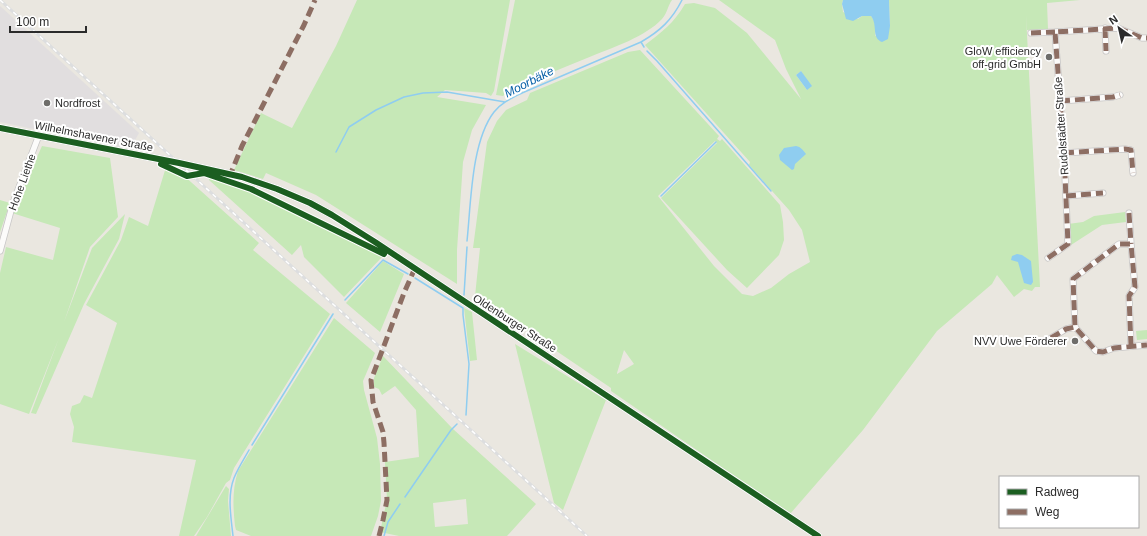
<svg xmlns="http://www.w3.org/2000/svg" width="1147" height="536" viewBox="0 0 1147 536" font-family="Helvetica,sans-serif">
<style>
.industrial{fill:#e1dedf}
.green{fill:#c6e8b7;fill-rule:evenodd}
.water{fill:#8fcdf0}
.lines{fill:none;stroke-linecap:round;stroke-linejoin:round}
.stream{stroke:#8fcdf0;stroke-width:1.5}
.minor-casing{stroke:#c7c6c6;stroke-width:7}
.tertiary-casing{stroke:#c7c6c6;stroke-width:8}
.minor{stroke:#fcfbfa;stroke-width:5.5}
.tertiary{stroke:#fcfbfa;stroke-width:7}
.rail-casing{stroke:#dddedf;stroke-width:3}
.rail{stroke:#fff;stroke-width:1.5;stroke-dasharray:4.5;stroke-linecap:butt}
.quiet{stroke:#8d6e63;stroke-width:5;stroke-dasharray:10 5;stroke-linecap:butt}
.cycleway-casing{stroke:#fff;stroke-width:8}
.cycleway{stroke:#1b5e20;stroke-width:6}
.poi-dot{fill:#6e6d6a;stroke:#fff;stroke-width:1.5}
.labels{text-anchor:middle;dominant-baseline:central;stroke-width:4;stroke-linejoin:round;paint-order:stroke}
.poi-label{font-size:11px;fill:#2b2b2b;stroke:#fff;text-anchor:end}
.street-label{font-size:11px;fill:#2b2b2b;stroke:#fff}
.water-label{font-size:12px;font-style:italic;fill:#045ea6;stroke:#fff}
</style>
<rect width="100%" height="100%" fill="#eae7e0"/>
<path class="industrial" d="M 0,6 L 139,133 L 130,149 L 0,122 Z"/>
<path class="green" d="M 357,0 L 510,0 L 494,91 L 491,96 L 486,93 L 445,90 L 437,97 L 486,105 L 472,130 L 463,162 L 457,250 L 457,284 L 316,195 L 266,173 L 263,179 L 234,170 L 261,113 L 292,128 L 336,46 Z
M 515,0 L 672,0 C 667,7 668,12 662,19 C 645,37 614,47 592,56 C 565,67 538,78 512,89 L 503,96 L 496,95 Z
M 719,0 L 843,0 L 842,4 L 843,12 L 858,19 L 862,16 L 871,16 C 876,22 876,28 875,36 L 890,26 L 889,0 L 1080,0 L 1047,3 L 1048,29 L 1027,30 L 1026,15 L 1040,287 L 1035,287 L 1032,291 L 1024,289 L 1014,297 L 997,275 L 992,284 L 937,331 L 863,430 L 790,514 L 611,391 L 611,388 L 475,296 L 480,248 L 473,248 L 487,142 L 497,121 L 506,110 L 527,100 L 530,93 L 628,52 L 640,50 L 719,136 L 717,139 L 720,141 L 722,139 L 780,205 L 783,222 L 784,240 L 779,255 L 747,288 L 727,270 L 661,198 L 717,143 L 715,141 L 658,196 L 714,266 L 742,294 L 753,296 L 771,288 L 789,274 L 810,262 L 802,230 L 789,210 L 749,165 L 750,162 L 645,45 C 662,32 674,23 685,4 L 694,3 L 715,8 L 747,33 L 801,99 L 786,69 L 775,40 ZM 801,71 L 807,90 L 796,75 ZM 624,350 L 634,364 L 617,374 L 617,373 Z
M 42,146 L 110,158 L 118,217 L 90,247 L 64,322 L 92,248 L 125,214 L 119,239 L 84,304 L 36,414 L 31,413 L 59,338 L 29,414 L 0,404 L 0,273 L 6,247 L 53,260 L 60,228 L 12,213 Z
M 166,167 L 182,174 L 259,243 L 253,250 L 330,314 L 234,468 L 230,480 L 226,483 L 207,517 L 194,536 L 179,536 L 196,460 L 72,442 L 74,427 L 70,414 L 72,406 L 80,403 L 84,395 L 92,398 L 117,323 L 86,305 L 121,240 L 129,217 L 148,226 Z
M 209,175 L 257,193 L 383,256 L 344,297 L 304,257 L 301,245 L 292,255 L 209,180 Z
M 0,200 L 10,203 L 0,232 Z
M 1125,212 L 1126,222 L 1102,225 L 1071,245 L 1068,224 L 1083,222 L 1094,216 Z
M 383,261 L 404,274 L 380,332 L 346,303 Z
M 464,308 L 472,312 L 477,360 L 470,361 Z
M 334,318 L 375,353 L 363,381 L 364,390 L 377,438 L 380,464 L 381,501 L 378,516 L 371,536 L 251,536 L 236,530 L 235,526 C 233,507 232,490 238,471 Z
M 1147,330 L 1147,339 L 1137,340 L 1136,331 Z
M 515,344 L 606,400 L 563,510 L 554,503 Z
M 383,356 L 453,429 L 536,504 L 507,536 L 399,536 L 380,532 L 387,500 L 385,462 L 419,457 L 416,410 L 395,386 L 382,395 L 379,389 L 374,387 L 374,378 ZM 466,499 L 468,524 L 435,527 L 433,503 Z
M 226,486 L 229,489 L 228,501 L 231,536 L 196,536 Z"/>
<path class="water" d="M 843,0 L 889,0 L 890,26 L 888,39 L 882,42 C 871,38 878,25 871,16 L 862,16 L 853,21 L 846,19 L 842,4 Z
M 801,71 L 812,86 L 807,90 L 796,75 Z
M 796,146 C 801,147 803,150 806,154 L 795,164 L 794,169 L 792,170 L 780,160 L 779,155 L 784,148 Z
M 1017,254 L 1022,255 L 1031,261 L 1033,282 L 1031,285 L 1024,283 L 1018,262 L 1011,260 L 1012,256 Z"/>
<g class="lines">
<path class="stream" d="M 641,42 L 644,47
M 647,51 L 657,61 L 771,191
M 336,152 L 349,127 L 376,110 L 404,97 L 423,93 L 447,92 L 505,102
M 661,196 L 716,142
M 467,241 C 471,204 471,142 494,112 C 501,103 512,98 522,93 L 641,42 C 660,31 672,20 682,0
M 415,278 L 463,308 L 463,315 L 469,364 L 466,415
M 464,295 L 467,247
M 345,300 L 383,260 L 408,274
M 252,445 L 333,314
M 405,497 L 451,430 L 457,424
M 233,536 C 231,517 227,496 234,478 C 238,468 244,459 249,450
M 384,536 L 388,522 L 400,504"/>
<g class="minor-casing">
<path id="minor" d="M 1105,28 L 1106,51
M 1031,33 L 1055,32
M 1060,101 L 1113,97 L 1120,95
M 1064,153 L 1125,149 L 1131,150 L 1133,173
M 1066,196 L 1103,193
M 1129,213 L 1131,244
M 0,251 L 13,203 L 39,135
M 1048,258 L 1068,244 L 1064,153 L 1055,32 L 1118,28 L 1142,38 L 1147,38
M 1051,338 L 1066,329 L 1075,327
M 1131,346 L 1129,296 L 1135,287 L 1131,244 L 1119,244 L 1073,279 L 1075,327 L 1096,351 L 1103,352 L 1114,348 L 1147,345"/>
</g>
<g class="tertiary-casing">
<path id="tertiary" d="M 0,128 L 179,163 L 242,177 L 277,189 L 310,203 L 332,215 L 375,242 L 818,536"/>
</g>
<use href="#minor" class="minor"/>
<use href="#tertiary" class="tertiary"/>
<g class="rail-casing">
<path id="rail" d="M 0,0 L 587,536"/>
</g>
<use href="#rail" class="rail"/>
<path class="quiet" d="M 1105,28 L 1106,51
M 1031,33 L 1055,32
M 1060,101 L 1113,97 L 1120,95
M 1064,153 L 1125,149 L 1131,150 L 1133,173
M 229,178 L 242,146 L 304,25 L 315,0
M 1066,196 L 1103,193
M 1129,213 L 1131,244
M 1048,258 L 1068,244 L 1064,153 L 1055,32 L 1118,28 L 1142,38 L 1147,38
M 1051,338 L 1066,329 L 1075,327
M 1131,346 L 1129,296 L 1135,287 L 1131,244 L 1119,244 L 1073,279 L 1075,327 L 1096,351 L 1103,352 L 1114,348 L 1147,345
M 379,536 L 383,520 L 387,500 L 384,443 L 383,432 L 373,402 L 371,380 L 404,293 L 415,268"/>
<g class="cycleway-casing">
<path id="cycleway" d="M 0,128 L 179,163 L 242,177 L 277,189 L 310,203 L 332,215 L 375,242 L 818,536
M 161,164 L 187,176 L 204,173 L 251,189 L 384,254"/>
</g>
<use href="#cycleway" class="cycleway"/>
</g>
<g class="poi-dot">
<circle cx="1049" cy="57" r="4"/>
<circle cx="47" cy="103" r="4"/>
<circle cx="1075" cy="341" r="4"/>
</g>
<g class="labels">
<g class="poi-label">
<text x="1041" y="51">GloW efficiency<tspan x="1041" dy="13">off-grid GmbH</tspan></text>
<text x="55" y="103" text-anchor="start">Nordfrost</text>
<text x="1067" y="341">NVV Uwe Förderer</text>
</g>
<g class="street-label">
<text transform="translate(1061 126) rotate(-94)">Rudolstädter Straße</text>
<text transform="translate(94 136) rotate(11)">Wilhelmshavener Straße</text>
<text transform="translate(22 182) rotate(-70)">Hohe Liethe</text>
<text transform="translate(515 323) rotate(33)">Oldenburger Straße</text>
</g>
<g class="water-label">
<text transform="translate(529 82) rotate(-27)">Moorbäke</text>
</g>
</g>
<rect x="999" y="476" width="140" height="52" fill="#ffffff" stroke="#aaaaaa"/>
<rect x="1007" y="489" width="20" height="6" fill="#1b5e20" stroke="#aaaaaa"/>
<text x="1035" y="496" font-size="12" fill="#2b2b2b">Radweg</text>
<rect x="1007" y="509" width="20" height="6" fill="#8d6e63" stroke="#aaaaaa"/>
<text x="1035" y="516" font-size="12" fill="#2b2b2b">Weg</text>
<g transform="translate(1119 28) rotate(326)" stroke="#ffffff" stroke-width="3" paint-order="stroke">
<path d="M0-3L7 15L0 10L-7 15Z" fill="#2b2b2b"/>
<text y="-6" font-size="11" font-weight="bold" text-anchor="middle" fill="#2b2b2b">N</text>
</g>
<path d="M10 26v6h76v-6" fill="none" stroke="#2b2b2b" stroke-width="2"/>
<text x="16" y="26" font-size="12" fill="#2b2b2b" stroke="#ffffff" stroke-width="3" paint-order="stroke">100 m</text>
</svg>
